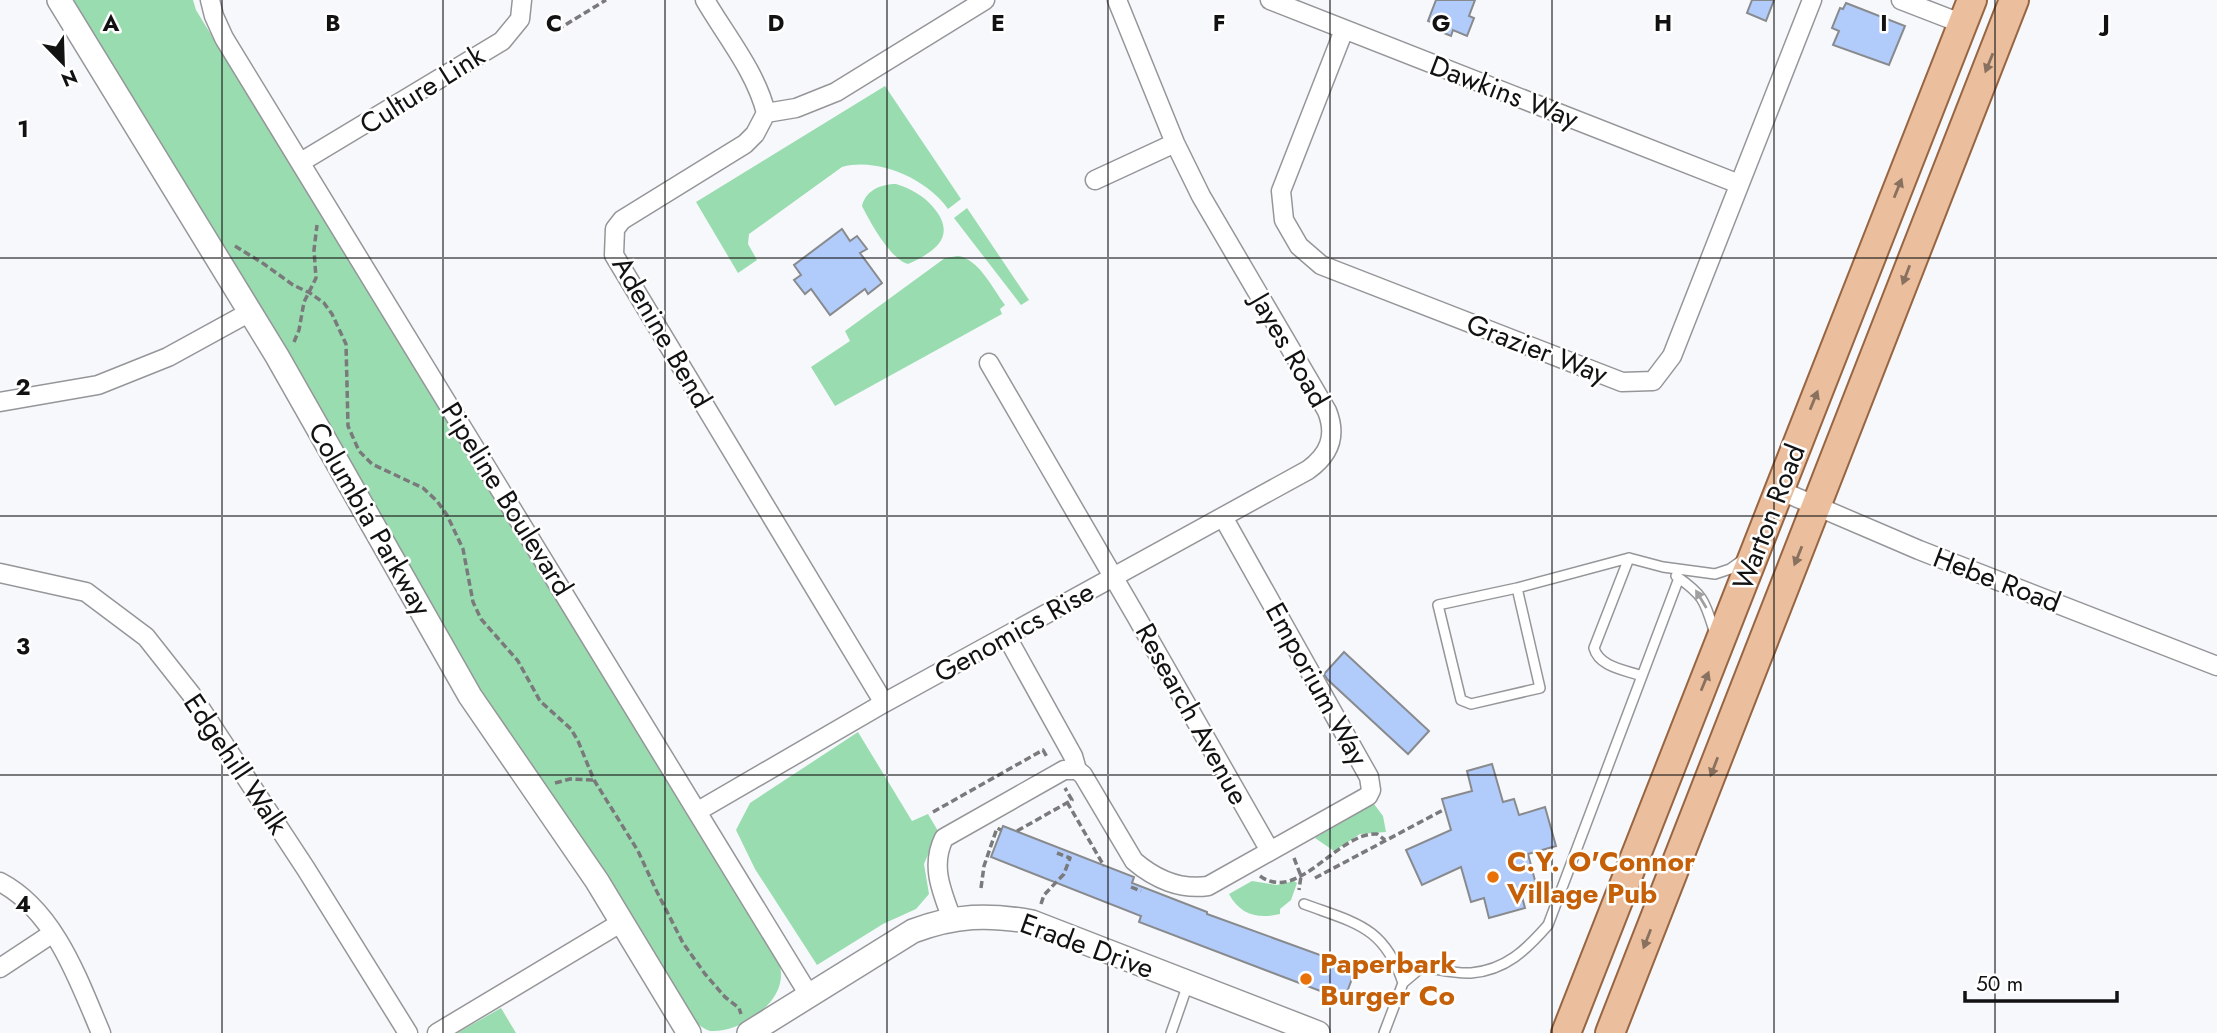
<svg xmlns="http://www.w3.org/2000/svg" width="2217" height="1033" viewBox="0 0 2217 1033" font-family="Jost,sans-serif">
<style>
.green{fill:#99dcb0}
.building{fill:#b1ccfa;stroke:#888a8d;stroke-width:2}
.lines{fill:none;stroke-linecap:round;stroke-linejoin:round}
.service-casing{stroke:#959699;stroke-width:12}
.minor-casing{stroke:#959699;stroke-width:21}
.tertiary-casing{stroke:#959699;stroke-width:26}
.primary-casing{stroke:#976542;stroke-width:32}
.path{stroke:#7a7a7c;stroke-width:3.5;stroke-dasharray:7 3.5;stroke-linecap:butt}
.service{stroke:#fff;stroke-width:9}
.minor{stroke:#fff;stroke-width:18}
.tertiary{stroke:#fff;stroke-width:23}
.primary{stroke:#ebbe9d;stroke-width:28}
.oneway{fill:#89715f}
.oneway2{fill:#a0a0a1}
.grid{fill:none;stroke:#121213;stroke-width:2;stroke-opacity:0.55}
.food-dot{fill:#e8710a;stroke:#fff;stroke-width:2.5}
.labels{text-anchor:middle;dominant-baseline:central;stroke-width:5;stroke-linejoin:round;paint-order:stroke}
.street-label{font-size:28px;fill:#121213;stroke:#fff}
.food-label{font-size:28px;font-weight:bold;fill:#c56008;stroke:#fff;text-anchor:start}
.grid-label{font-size:23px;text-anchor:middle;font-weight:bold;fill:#121213;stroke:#fff;stroke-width:5;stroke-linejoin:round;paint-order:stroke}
</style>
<rect width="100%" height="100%" fill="#f7f8fb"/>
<path class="green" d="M 71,0 L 193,0 L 196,10 L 774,953 C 777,959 781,966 781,973 C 783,1004 740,1033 710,1031 C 698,1027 693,1018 686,1009 L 471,678 Z
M 885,86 L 961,199 L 948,209 C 927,179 878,157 842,167 L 749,234 L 748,244 L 757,260 L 738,273 L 696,202 Z
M 896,184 C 910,188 924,196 933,207 C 958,236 935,252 908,264 C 891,260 870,222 862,206 C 866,190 881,184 896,184 Z
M 967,208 L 1029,300 L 1021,305 L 954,218 Z
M 958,256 C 979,259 993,289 1005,305 L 1000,309 L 1002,314 L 835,406 L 811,367 L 850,341 L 845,331 L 945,258 Z
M 858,732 L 912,821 L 928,814 L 938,831 L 924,864 L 929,894 L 916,909 L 883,924 L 817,965 L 755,869 L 736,830 L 750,803 Z
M 1374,804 L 1383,816 L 1386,832 L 1360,834 L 1334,851 L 1315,838 Z
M 1252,881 L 1277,885 L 1294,881 L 1297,883 L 1291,900 L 1280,909 L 1280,914 C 1258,919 1240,915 1229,894 Z
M 501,1008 L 516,1033 L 457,1033 Z"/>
<path class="building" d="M 1436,0 L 1475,0 L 1469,16 L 1474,18 L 1467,36 L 1453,30 L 1451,36 L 1434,29 L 1436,24 L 1428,21 Z
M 1752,0 L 1774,0 L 1766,21 L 1747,13 Z
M 1846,3 L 1905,26 L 1889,65 L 1833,45 L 1839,31 L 1832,28 L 1840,8 L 1843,9 Z
M 842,229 L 850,241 L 857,236 L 867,249 L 860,253 L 882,283 L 868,294 L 865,289 L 830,315 L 811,289 L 805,294 L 794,280 L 801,275 L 794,265 Z
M 1344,652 L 1429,731 L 1408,754 L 1327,679 L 1324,674 Z
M 1492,764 L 1503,802 L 1514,799 L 1519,815 L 1545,807 L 1556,846 L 1528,854 L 1537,888 L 1521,893 L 1525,908 L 1489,918 L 1484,898 L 1471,902 L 1461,867 L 1422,885 L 1406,850 L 1451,830 L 1442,799 L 1472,791 L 1467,771 Z
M 1003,826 L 1134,877 L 1132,883 L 1207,912 L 1207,914 L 1356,968 L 1344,1000 L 1139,922 L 1141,916 L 991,857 Z"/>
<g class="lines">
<g class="service-casing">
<path id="service" d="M 1629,558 L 1594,648 C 1599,667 1625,670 1642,676
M 1676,576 C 1705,596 1705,602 1715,634
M 1517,588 L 1540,688 L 1471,704 L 1461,700 L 1438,605 L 1517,588 L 1629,558 L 1663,567 L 1715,574 L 1730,569 L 1744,559
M 1304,904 C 1355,923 1384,926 1403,983
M 1171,1033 L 1188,984
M 1384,1033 L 1403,983 L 1422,967 C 1437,969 1456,974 1471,973 C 1506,970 1526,950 1548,925 L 1679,578"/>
</g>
<g class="minor-casing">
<path id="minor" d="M 210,0 L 214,16 L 224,38 L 809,995
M 705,0 C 726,36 756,72 766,113
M 1270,0 L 1739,184
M 1901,0 L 1963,24
M 1344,30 L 1281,191 L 1284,220 L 1299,246 L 1321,265 L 1622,382 L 1653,381 L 1672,356 L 1812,0
M 766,113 L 755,134 L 745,144 L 622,220 L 615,229 L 614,255 L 884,703
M 766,113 L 796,108 L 836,92 L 985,0
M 301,162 L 502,41 L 520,19 L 522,0
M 1095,180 L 1175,143
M 989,363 L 1136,616 L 1270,851
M 0,402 L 98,385 L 168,357 L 250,312
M 1779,490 L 1919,550 L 2217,666
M 0,573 L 86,592 L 146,637 L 191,694 L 306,869 L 408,1033
M 1007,637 L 1073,756 L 1077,770
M 698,811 L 884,703 L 1308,470 C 1329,455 1337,436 1327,411 L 1201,196 L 1175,143 L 1117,0
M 0,882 C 55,911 78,979 101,1033
M 952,919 C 942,892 930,866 944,838 L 1064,770 L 1077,770 L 1083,775 L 1134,861 C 1155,879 1181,890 1208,886 L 1368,796 L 1371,790 L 1369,777 L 1223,517
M 0,968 L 53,933
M 437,1033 L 622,922"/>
</g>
<g class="tertiary-casing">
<path id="tertiary" d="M 59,0 L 277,356 L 470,696 L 597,881 L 689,1033
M 749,1033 L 913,931 C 956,915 988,914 1032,922 L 1318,1033"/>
</g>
<g class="primary-casing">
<path id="primary" d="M 1566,1033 L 1972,0
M 1610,1033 L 2014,0"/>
</g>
<path class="path" d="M 557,30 L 606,0
M 235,246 L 264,264 L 293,285 L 310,293 L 324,303 L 332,314 L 346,344 L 348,426 L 359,451 L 372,464 L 423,488 L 437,501 L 447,515 L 463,549 L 473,602 L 481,619 L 518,661 L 540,701 L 571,729 L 578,741 L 594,780 L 638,851 L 656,890 L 683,943 L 705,974 L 725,997 L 739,1008 L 741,1014
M 294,342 L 299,330 L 304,302 L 316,278 L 314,250 L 317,225
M 555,783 L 570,779 L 594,780
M 1067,802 L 1104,866
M 933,812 L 1043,750 L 1047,757
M 1017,831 L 1072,800 L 1065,788
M 1294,858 L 1301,876 L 1299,890
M 1260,876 C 1299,904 1337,832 1377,834 L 1385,840
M 1315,878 L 1445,809
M 1131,887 L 1141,891
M 981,888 L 984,866 L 997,828 L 1001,830
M 1041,904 L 1044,895 L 1064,874 L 1070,858 L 1057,853"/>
<use href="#service" class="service"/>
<use href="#minor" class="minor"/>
<use href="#tertiary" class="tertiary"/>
<use href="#primary" class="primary"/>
</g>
<defs><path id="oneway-solid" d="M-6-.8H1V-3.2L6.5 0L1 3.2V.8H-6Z" transform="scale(1.75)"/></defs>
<g class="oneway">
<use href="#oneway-solid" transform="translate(1989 63) rotate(112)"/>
<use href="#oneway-solid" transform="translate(1898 188) rotate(-68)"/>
<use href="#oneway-solid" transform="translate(1906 275) rotate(111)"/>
<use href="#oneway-solid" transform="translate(1814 400) rotate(-68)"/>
<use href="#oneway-solid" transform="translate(1798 556) rotate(112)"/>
<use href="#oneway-solid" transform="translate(1705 681) rotate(-68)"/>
<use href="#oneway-solid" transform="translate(1714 767) rotate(111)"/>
<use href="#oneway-solid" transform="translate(1647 939) rotate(111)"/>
</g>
<use class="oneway2" href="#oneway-solid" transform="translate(1701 599) rotate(-121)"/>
<path class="grid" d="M 222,0 L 222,1033M 443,0 L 443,1033M 665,0 L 665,1033M 887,0 L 887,1033M 1108,0 L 1108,1033M 1330,0 L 1330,1033M 1552,0 L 1552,1033M 1774,0 L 1774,1033M 1995,0 L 1995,1033M 0,258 L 2217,258M 0,516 L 2217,516M 0,775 L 2217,775"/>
<g class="food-dot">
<circle cx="1493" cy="877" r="7"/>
<circle cx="1306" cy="979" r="7"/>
</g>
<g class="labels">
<g class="street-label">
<text transform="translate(422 90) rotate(-32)">Culture Link</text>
<text transform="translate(1504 92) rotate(21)">Dawkins Way</text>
<text transform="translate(662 332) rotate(60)">Adenine Bend</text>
<text transform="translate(1537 349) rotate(21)">Grazier Way</text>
<text transform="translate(1290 350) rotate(60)">Jayes Road</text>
<text transform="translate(507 499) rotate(58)">Pipeline Boulevard</text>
<text transform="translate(1769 517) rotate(-69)">Warton Road</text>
<text transform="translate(370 519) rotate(60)">Columbia Parkway</text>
<text transform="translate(1997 580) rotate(21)">Hebe Road</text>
<text transform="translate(1014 632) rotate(-29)">Genomics Rise</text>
<text transform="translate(1317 684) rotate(61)">Emporium Way</text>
<text transform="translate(1192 714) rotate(61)">Research Avenue</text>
<text transform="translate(236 764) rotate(56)">Edgehill Walk</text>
<text transform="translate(1087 946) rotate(20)">Erade Drive</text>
</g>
<g class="food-label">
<text x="1507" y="861">C.Y. O'Connor<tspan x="1507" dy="32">Village Pub</tspan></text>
<text x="1320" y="963">Paperbark<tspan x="1320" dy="32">Burger Co</tspan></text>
</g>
</g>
<g class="grid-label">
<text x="111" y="31">A</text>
<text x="333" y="31">B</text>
<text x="554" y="31">C</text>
<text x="776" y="31">D</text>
<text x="998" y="31">E</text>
<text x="1219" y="31">F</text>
<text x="1441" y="31">G</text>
<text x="1663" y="31">H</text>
<text x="1884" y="31">I</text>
<text x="2106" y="31">J</text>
<text x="23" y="137">1</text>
<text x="23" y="395">2</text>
<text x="23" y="654">3</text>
<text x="23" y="912">4</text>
</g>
<g transform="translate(63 63) rotate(157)" stroke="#ffffff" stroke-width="5" paint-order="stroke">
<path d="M0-5L12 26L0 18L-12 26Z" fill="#121213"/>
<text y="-10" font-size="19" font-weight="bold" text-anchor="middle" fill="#121213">N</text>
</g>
<path d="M1965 991v10h152v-10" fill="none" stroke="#121213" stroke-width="3.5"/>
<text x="1976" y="991" font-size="21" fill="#121213" stroke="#ffffff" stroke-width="5" paint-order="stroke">50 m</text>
</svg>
